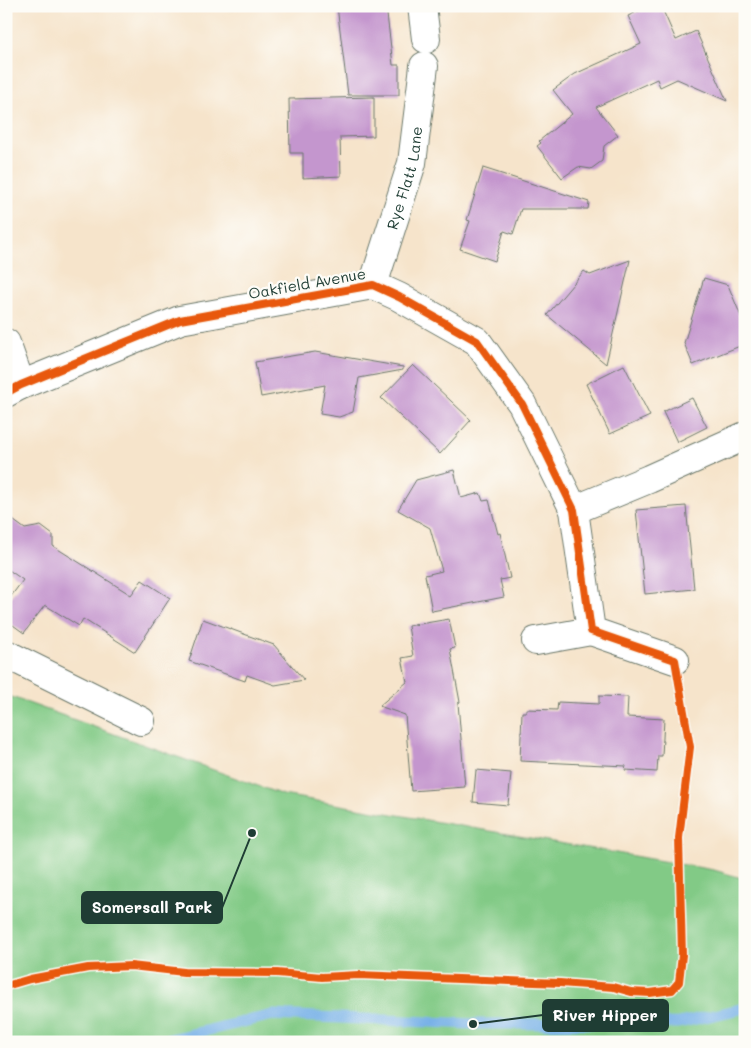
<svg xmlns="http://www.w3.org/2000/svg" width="751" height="1048" viewBox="0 0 751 1048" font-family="Mali,sans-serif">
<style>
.green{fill:#82ca86;stroke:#50845d}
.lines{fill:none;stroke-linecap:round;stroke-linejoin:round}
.stream{stroke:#76b0e7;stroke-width:11}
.building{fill:#c496ce}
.minor-casing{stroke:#6a7769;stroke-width:30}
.minor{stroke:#fff;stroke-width:28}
.cycleway-casing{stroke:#fdfcf7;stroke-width:11}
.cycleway{stroke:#e8590c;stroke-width:8}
.labels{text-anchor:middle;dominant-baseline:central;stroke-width:4.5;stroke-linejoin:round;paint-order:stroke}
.street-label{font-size:15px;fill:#1f3d34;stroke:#fdfcf7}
.leader{fill:none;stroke:#1f3d34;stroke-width:2}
.callout-dot{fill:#1f3d34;stroke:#fdfcf7;stroke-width:2}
.callout{fill:#1f3d34;stroke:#1f3d34;stroke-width:2}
.callout-label{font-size:16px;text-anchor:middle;font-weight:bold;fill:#fff}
</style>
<rect width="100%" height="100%" fill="#fdfcf7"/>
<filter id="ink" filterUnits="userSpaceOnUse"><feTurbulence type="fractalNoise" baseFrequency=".02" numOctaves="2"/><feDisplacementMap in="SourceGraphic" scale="10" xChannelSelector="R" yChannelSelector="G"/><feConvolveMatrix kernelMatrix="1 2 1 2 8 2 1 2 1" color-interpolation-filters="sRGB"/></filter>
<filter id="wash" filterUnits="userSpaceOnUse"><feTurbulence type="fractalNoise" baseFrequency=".0096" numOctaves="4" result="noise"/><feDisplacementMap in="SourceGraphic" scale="20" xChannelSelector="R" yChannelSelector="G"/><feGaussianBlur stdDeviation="1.12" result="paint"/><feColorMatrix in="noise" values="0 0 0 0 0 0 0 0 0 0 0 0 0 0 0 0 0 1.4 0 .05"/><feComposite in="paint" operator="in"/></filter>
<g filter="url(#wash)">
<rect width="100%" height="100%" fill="#f6e4cb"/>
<path class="green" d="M 6,695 L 283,795 L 714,870 L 745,879 L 745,1042 L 6,1042 Z"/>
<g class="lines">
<path class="stream" d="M 158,1042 L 273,1015 L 473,1024 L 679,1023 L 745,1008"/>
</g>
<g id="blocks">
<path class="building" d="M 337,6 L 386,6 L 393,65 L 399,65 L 399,95 L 348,95 Z
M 650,6 L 661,6 L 676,40 L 696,31 L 727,101 L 677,79 L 660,87 L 657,79 L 596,107 L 618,135 L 604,146 L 602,161 L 591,169 L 578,167 L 562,178 L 537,146 L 541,143 L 539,141 L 572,114 L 553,90 L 575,74 L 641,44 L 628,16 Z
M 374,97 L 374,136 L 340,137 L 341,176 L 303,178 L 303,153 L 290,153 L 289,99 Z
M 483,168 L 589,202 L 588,209 L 521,209 L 513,234 L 504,231 L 495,261 L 460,249 L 470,221 L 467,220 Z
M 630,260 L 606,364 L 547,315 L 584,271 L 590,275 Z
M 704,278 L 728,285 L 745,326 L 745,344 L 693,365 L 684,343 Z
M 315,352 L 403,367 L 403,370 L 359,378 L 353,412 L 339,417 L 320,414 L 325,385 L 261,397 L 255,362 Z
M 413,365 L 471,420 L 440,454 L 381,398 Z
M 624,365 L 650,416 L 610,434 L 586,384 Z
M 692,398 L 707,427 L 677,442 L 663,412 Z
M 454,470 L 461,498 L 480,493 L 483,501 L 489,500 L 498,534 L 500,533 L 510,578 L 500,580 L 504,597 L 432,611 L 425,575 L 442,571 L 430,528 L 398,510 L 416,480 Z
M 686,506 L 694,589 L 645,594 L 636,510 Z
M 6,515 L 25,529 L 41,526 L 53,535 L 53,546 L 131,595 L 142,580 L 170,598 L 135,652 L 83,619 L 79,626 L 45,605 L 24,633 L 6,620 L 6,603 L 23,580 L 6,568 Z
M 203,619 L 274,645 L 304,680 L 275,685 L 247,675 L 245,681 L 189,661 Z
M 449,619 L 455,648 L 450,649 L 460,702 L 458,703 L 465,787 L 411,791 L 405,715 L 379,706 L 407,682 L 402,658 L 413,656 L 408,626 Z
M 599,696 L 628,697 L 627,717 L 664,719 L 662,756 L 658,756 L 657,772 L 625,770 L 626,766 L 520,761 L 522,712 L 526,712 L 526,709 L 557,710 L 558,702 L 599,704 Z
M 476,770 L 511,773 L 508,805 L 473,802 Z"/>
</g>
</g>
<g filter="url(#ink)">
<use href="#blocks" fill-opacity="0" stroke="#6a7769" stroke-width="1"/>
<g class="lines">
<g class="minor-casing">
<g id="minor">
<path d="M 422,6 L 426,39"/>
<path id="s1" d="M 373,285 L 412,163 L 424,66"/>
<path d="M 6,343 L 21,385"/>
<path d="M 6,393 L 21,385 L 180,320 L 373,285 L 399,297 L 477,341 L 522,404 L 574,510 L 591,631 L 675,660"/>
<path d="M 574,510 L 649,479 L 745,436"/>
<path d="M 536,641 L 591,631"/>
<path d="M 6,654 L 141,721"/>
</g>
</g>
<use href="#minor" class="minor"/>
<g class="cycleway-casing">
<path id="cycleway" d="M 6,393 L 21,385 L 180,320 L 373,285 L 399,297 L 477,341 L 522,404 L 574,510 L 591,631 L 675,660 L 690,747 L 679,838 L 682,955 L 679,982 L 672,990 L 650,993 L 631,992 L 613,987 L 560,983 L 358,975 L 322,977 L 277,973 L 184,972 L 131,966 L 88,968 L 30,979 L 6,986"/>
</g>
<use href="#cycleway" class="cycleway"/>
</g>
</g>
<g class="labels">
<g class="street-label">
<text stroke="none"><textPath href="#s1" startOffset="112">Rye Flatt Lane</textPath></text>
<text transform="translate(307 283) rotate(-10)">Oakfield Avenue</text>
</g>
</g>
<path class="leader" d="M252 833L222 908M473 1024L543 1015"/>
<g class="callout-dot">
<circle cx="252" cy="833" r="5"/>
<circle cx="473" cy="1024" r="5"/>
</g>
<g class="callout">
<rect x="82" y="892" width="140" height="31" rx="5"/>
<rect x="543" y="1000" width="125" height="31" rx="5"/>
</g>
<g class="callout-label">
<text x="152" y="913">Somersall Park</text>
<text x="605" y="1021">River Hipper</text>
</g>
<rect width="751" height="1048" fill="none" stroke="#fdfcf7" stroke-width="25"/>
</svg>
